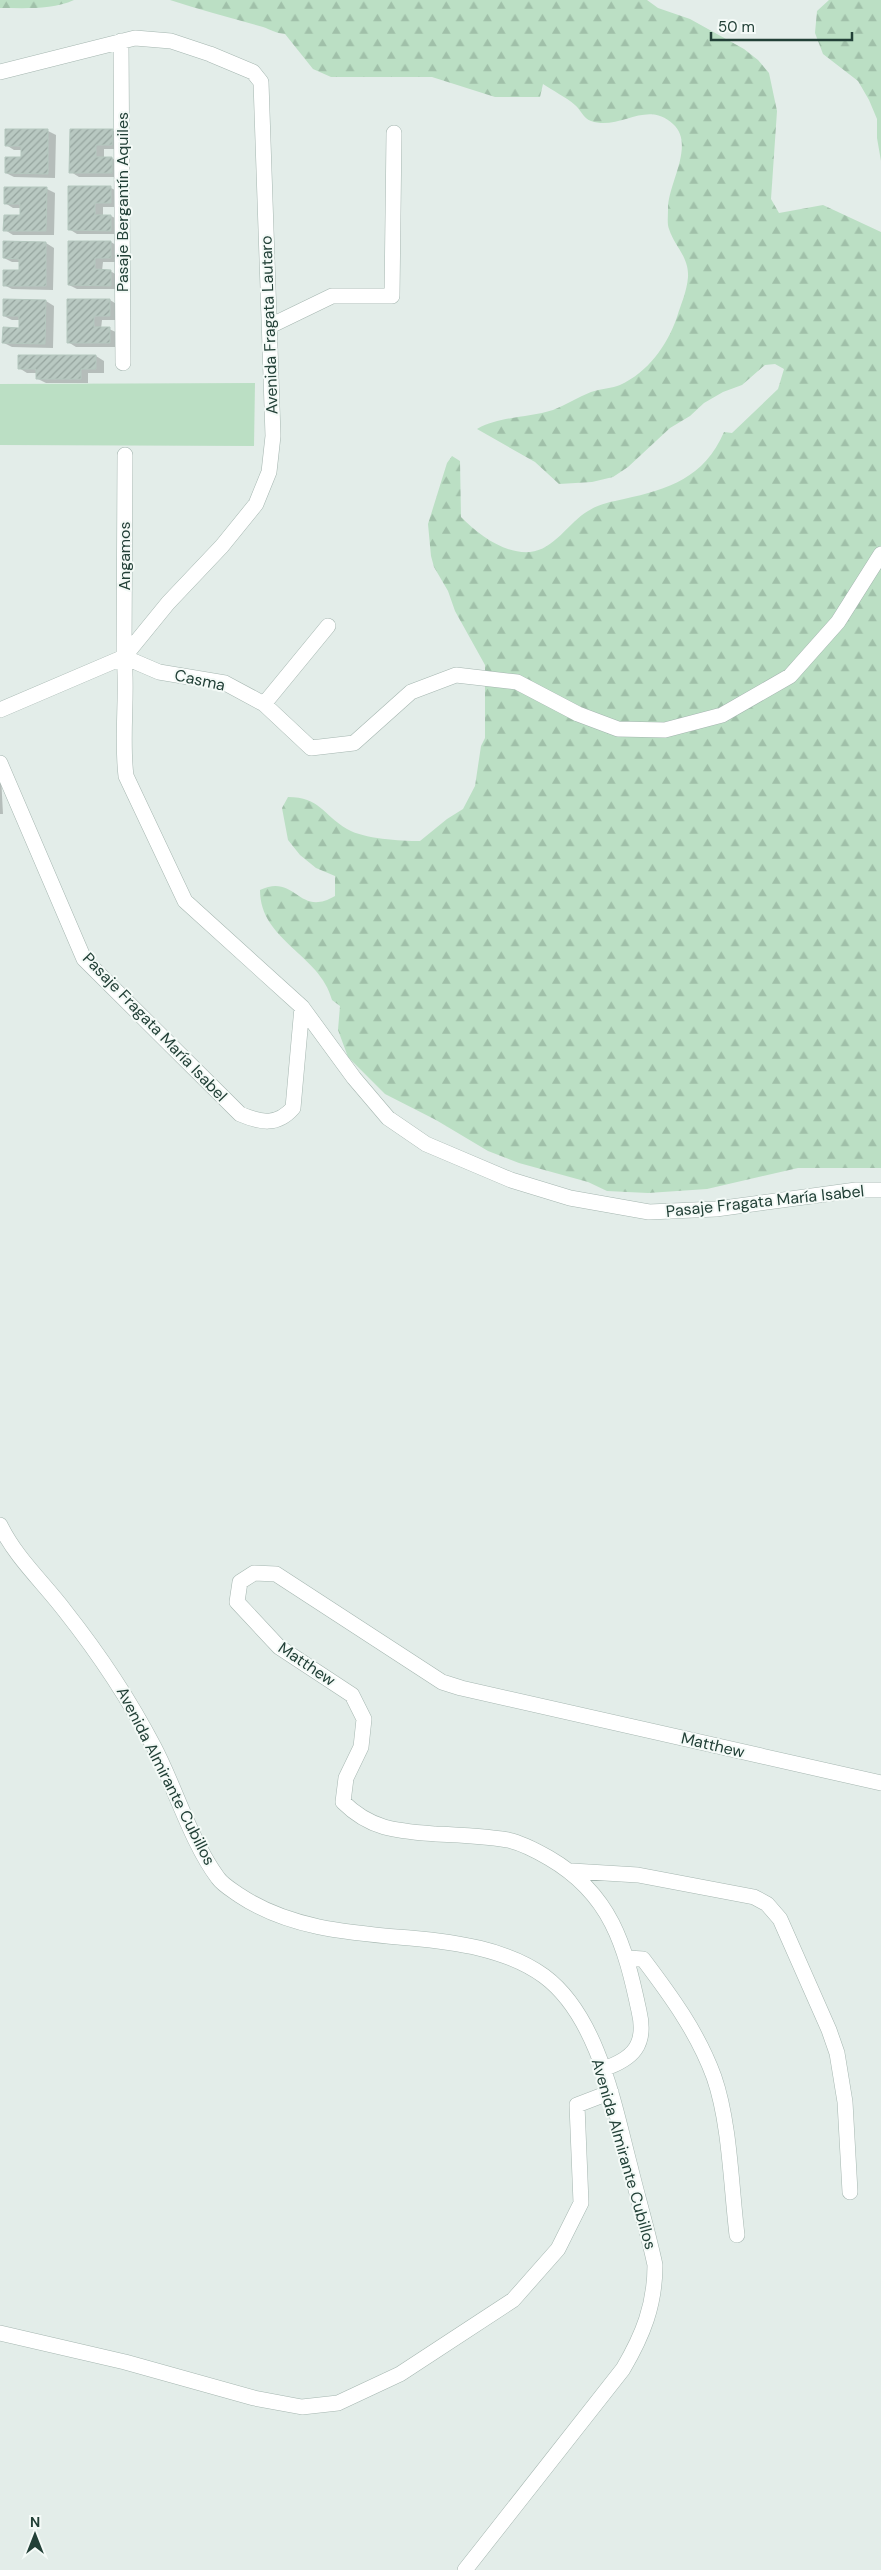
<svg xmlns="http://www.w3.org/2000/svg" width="881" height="2570" viewBox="0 0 881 2570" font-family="'DM Sans',sans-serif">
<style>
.green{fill:#bbdfc4}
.forest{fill:url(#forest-firs)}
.shadow{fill:#0003}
.building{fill:url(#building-hatch);stroke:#b5c8bf}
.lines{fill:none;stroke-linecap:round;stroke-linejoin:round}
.minor-casing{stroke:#a5b6b0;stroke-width:16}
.minor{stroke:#fff;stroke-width:15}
.labels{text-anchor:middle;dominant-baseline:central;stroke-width:4;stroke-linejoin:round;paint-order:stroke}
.street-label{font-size:16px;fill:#224037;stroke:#f4faf7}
</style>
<defs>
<pattern id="forest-firs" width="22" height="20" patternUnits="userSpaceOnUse" patternTransform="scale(1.25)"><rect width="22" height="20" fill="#bbdfc4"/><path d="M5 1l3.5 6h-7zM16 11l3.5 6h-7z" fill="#a0c0a9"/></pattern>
<pattern id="building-hatch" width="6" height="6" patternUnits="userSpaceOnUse" patternTransform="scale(1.25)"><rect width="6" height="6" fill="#b8c8c1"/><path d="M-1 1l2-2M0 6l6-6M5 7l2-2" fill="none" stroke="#95a49e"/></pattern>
</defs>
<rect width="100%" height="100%" fill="#e3ede9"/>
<path class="green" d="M 255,383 L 254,446 L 0,445 L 0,384 Z"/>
<path class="forest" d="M 0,0 L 74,0 C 52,10 25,8 0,8 Z
M 170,0 L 647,0 L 658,8 L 690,19 L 744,49 L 758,60 L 769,73 L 777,111 L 771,199 L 779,213 L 823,205 L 881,232 L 881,1168 L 798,1168 L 707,1189 L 648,1193 L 607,1191 L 588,1182 L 519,1163 L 488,1151 L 436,1120 L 385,1094 L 348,1057 L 338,1030 L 340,1006 L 332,1000 C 320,954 260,941 260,890 C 296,873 298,918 335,896 L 335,876 L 316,868 L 300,855 L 288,840 L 282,808 L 288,797 C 320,797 322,814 347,829 C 364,839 400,841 420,841 L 447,819 L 463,809 L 475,786 L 481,746 L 485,738 L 485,665 L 455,611 L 448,591 L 434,567 L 431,556 L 428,524 L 447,463 L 452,456 L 460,461 L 461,517 C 479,535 504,554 530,552 C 554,550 569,522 588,511 C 601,503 611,502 624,499 C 669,489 704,478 724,432 L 732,433 L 778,389 L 784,369 L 775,364 L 765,365 L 742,385 L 723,392 L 704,403 L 690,416 L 670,428 L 628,467 L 613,477 L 592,482 L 559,484 L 535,462 L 477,429 C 500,416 528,418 553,410 C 566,405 578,397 591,392 C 600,389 613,388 620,385 C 648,372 667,346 677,317 C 681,304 687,291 688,277 C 689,257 675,247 669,229 C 667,224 668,216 668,210 C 667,185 696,145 673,124 C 647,99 620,131 591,121 C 583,118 581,110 575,105 C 566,97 553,91 543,84 L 540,97 L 495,97 L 432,77 L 331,77 L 313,69 L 285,34 C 276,33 271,30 263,27 C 232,18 201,10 170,0 Z
M 829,0 L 881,0 L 881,161 L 877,138 L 877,119 L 869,100 L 858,81 L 823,54 L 815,33 L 817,11 Z"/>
<path class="shadow" d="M 71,130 L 112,130 L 120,134 L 120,149 L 104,149 L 104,158 L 112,158 L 120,163 L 120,177 L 79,177 L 71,172 Z
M 48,131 L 56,135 L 55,178 L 14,177 L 6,173 L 22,159 L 22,150 L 14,150 L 6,145 Z
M 70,187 L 111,188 L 119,192 L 119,207 L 103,207 L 103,216 L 111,216 L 119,220 L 119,234 L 77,234 L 69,229 Z
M 47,189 L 55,193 L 54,235 L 13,235 L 5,230 L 21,216 L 21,208 L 13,208 L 5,203 Z
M 69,242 L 111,242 L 119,247 L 119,262 L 103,262 L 102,271 L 110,271 L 119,276 L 119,289 L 77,289 L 69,285 Z
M 46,243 L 54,248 L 53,290 L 12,289 L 4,285 L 20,271 L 20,262 L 12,262 L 4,258 Z
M 68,300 L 110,300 L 118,305 L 118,320 L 102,320 L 101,329 L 109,329 L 118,333 L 118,347 L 76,347 L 68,342 Z
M 46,301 L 54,306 L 53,348 L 12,347 L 4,343 L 20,329 L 20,320 L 12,320 L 4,316 Z
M 19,356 L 96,356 L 104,361 L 104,373 L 88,373 L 88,383 L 46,383 L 38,379 L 38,373 L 27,373 L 19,368 Z
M 0,775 L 1,776 L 3,814 L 0,814 Z"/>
<path class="building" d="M 5,129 L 48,129 L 48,174 L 5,173 L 5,157 L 21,157 L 21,146 L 5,146 Z
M 70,129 L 113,129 L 112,145 L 96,145 L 96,157 L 112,157 L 112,173 L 69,173 Z
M 68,186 L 111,186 L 111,203 L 95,203 L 95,215 L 111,215 L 111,231 L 68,230 Z
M 4,187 L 47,187 L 46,231 L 3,231 L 4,215 L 20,215 L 20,204 L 4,204 Z
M 3,241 L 46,242 L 46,286 L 3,286 L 3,270 L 19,270 L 19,259 L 3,258 Z
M 68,241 L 111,241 L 111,258 L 95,258 L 95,269 L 111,270 L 111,286 L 68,285 Z
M 3,299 L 46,300 L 45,344 L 2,343 L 3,327 L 19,328 L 19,316 L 3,316 Z
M 67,299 L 110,299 L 110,316 L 94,316 L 94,327 L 110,327 L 110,343 L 67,343 Z
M 18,355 L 96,355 L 96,369 L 81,369 L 81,379 L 36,379 L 36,369 L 18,369 Z"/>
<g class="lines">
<g class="minor-casing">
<path id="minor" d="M 121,41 L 123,363
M 0,72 L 135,38 L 171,41 L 210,54 L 253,72 L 261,82 L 273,436 L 269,472 L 256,504 L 222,546 L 168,603 L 124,657 L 0,710
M 270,326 L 332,296 L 392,296 L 394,133
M 125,455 L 124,657 C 128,696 121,736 126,776 L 185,901 L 302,1007 L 354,1078 L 388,1118 L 426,1144 L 511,1180 L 570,1198 L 649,1212 L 716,1209 L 856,1190 L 881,1190
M 124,657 L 159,672 L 225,683 L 264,704 L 328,626
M 264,704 L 311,748 L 354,743 L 411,692 L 456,675 L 517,682 L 578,714 L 618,729 L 665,730 L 722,715 L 790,676 L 838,622 L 881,554
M 0,763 L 84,959 L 240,1114 C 261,1123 277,1126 293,1108 L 302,1007
M 0,1525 C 16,1558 43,1582 65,1611 C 99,1654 129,1699 154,1747 C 175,1787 191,1842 218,1878 C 223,1885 232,1890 239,1895 C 290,1929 351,1933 410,1938 C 455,1942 507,1949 544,1976 C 598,2016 614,2105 630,2166 C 638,2199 648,2232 655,2265 C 655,2305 643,2335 623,2369 L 465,2570
M 572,1871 L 638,1875 L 754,1897 L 767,1904 L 780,1919 L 829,2030 L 837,2053 L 845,2102 L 850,2192
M 628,1958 L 643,1959 C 671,1996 698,2033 714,2077 C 730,2123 731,2186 737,2235
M 603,2069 C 633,2059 647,2045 639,2011 C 625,1945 611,1894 549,1858 C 537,1851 522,1843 508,1840 C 484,1836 460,1835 436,1834 C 398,1831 371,1830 343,1802 L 346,1778 L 361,1747 L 364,1719 L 352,1695 L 279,1647 L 237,1602 L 240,1582 L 254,1573 L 276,1574 L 442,1682 L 461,1688 L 881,1783
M 0,2333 L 125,2362 L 254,2398 L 302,2407 L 338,2403 L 400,2374 L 513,2300 L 558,2249 L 581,2203 L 577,2105 L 611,2092"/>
</g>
<use href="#minor" class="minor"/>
</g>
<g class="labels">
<g class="street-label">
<text transform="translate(122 202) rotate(-90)">Pasaje Bergantín Aquiles</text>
<text transform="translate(269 325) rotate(-92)">Avenida Fragata Lautaro</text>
<text transform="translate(124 556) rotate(-90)">Angamos</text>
<text transform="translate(200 680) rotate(12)">Casma</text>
<text transform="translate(155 1027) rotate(46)">Pasaje Fragata María Isabel</text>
<text transform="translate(765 1201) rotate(-6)">Pasaje Fragata María Isabel</text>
<text transform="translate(307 1664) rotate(34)">Matthew</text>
<text transform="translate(713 1745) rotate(13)">Matthew</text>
<text transform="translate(166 1776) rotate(63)">Avenida Almirante Cubillos</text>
<text transform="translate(624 2154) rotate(74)">Avenida Almirante Cubillos</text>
</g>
</g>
<g transform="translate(35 2535)" stroke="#f4faf7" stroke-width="4" paint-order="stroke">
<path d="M0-4L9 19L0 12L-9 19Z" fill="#224037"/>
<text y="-8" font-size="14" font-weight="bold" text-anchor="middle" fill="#224037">N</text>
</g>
<path d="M711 32v8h141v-8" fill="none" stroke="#224037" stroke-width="2.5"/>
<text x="718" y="32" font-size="15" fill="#224037" stroke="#f4faf7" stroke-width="4" paint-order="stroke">50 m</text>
</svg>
